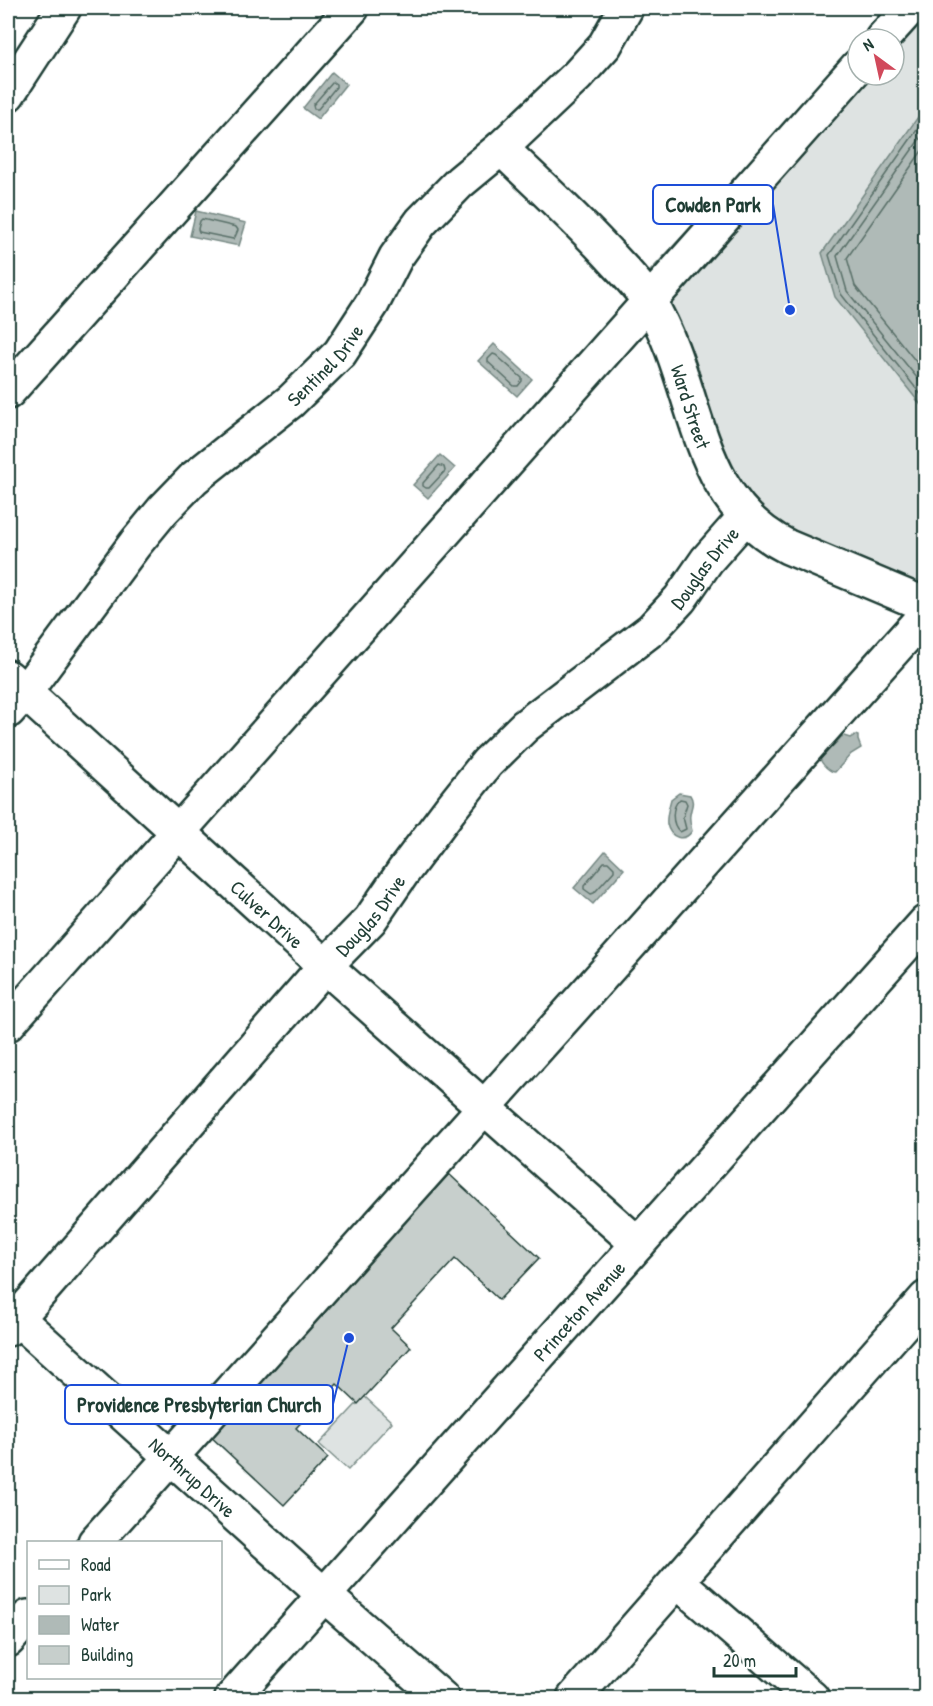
<svg xmlns="http://www.w3.org/2000/svg" width="933" height="1706" viewBox="0 0 933 1706" font-family="'Patrick Hand',sans-serif">
<style>
.green{fill:#dee3e2;stroke:#7e908b;stroke-width:1.5}
.water{fill:#afbab7;stroke:#758883;stroke-width:1.5}
.lines{fill:none;stroke-linecap:round;stroke-linejoin:round}
.shore{stroke:#596f68;stroke-width:1.5}
.building{fill:#c7cfcc;stroke:#1f3d34;stroke-width:1.5}
.minor-casing{stroke:#1f3d34;stroke-width:38}
.minor{stroke:#fff;stroke-width:33}
.labels{text-anchor:middle;dominant-baseline:central;stroke-width:6;stroke-linejoin:round;paint-order:stroke}
.street-label{font-size:20px;fill:#1f3d34;stroke:#fff}
.leader{fill:none;stroke:#1d4ed8;stroke-width:2}
.callout-dot{fill:#1d4ed8;stroke:#fff;stroke-width:2}
.callout{fill:#fff;stroke:#1d4ed8;stroke-width:2}
.callout-label{font-size:21px;text-anchor:middle;font-weight:bold;fill:#1f3d34}
</style>
<rect width="100%" height="100%" fill="#fff"/>
<filter id="ink" filterUnits="userSpaceOnUse"><feTurbulence type="fractalNoise" baseFrequency=".0167" numOctaves="2"/><feDisplacementMap in="SourceGraphic" scale="12" xChannelSelector="R" yChannelSelector="G"/><feConvolveMatrix kernelMatrix="1 2 1 2 8 2 1 2 1" color-interpolation-filters="sRGB"/></filter>
<g filter="url(#ink)">
<path class="green" d="M 893,8 L 925,8 L 925,604 L 752,524 L 640,282 L 858,46 L 858,75 L 894,75 L 894,39 L 864,39 Z
M 364,1396 L 392,1422 L 348,1470 L 319,1444 Z"/>
<path class="water" d="M 332,72 L 346,84 L 318,119 L 303,108 Z
M 925,107 L 925,410 L 835,297 L 822,253 Z
M 196,211 L 246,223 L 239,246 L 190,236 Z
M 494,344 L 532,379 L 517,396 L 478,361 Z
M 440,455 L 455,468 L 428,498 L 413,485 Z
M 855,735 L 858,736 L 858,740 L 861,748 L 851,754 L 835,772 C 830,772 821,764 820,758 C 826,751 837,744 841,737 L 844,736 L 850,738 Z
M 679,793 L 690,795 C 695,803 691,806 690,815 C 689,820 691,826 692,831 C 684,843 670,838 667,824 C 666,816 669,807 671,799 Z
M 605,851 L 624,869 L 593,904 L 574,888 Z"/>
<g class="lines">
<path class="shore" d="M 333,82 L 336,84 L 336,87 L 318,109 L 314,109 L 313,105 Z
M 926,117 L 829,255 L 841,294 L 926,401
M 926,130 L 837,256 L 847,291 L 926,389
M 926,145 L 847,258 L 855,286 L 926,374
M 202,219 L 236,227 L 238,230 L 235,237 L 233,239 L 199,232 L 198,229 L 200,221 Z
M 493,354 L 496,355 L 522,378 L 522,381 L 518,386 L 514,386 L 488,362 L 488,359 Z
M 439,465 L 444,467 L 445,471 L 429,488 L 426,488 L 423,486 L 423,483 Z
M 680,799 L 685,800 L 687,804 L 683,817 L 686,829 L 680,832 C 671,824 671,807 680,799 Z
M 604,862 L 608,862 L 614,868 L 614,871 L 594,893 L 591,894 L 584,889 L 584,886 Z"/>
</g>
<path class="building" d="M 449,1174 L 539,1258 L 499,1300 L 455,1259 L 391,1328 L 411,1347 L 358,1404 L 337,1384 L 296,1428 L 328,1458 L 284,1505 L 208,1434 Z"/>
<g class="lines">
<g class="minor-casing">
<g id="minor">
<path d="M 882,39 L 910,8"/>
<path d="M 8,94 L 64,8"/>
<path id="s1" d="M 501,148 C 539,185 579,221 615,261 C 627,274 641,288 650,303 C 700,385 691,499 788,547 L 926,605"/>
<path d="M 8,392 L 352,8"/>
<path id="s2" d="M 8,677 L 325,966 L 638,1244"/>
<path id="s3" d="M 8,711 L 25,692 L 135,544 L 163,510 L 194,478 L 291,401 L 340,353 L 372,304 L 396,257 L 421,222 L 460,182 L 501,148 L 577,76 L 605,45 L 626,8"/>
<path d="M 8,1024 L 858,66"/>
<path id="s4" d="M 8,1310 L 324,1595 L 442,1698"/>
<path id="s5" d="M 8,1329 L 325,966 L 370,920 L 403,872 L 451,808 L 487,763 L 525,726 L 652,629 L 680,599 L 707,560 L 745,517"/>
<path d="M 95,1542 L 926,614"/>
<path d="M 677,1581 L 812,1698"/>
<path d="M 8,1640 L 28,1617"/>
<path id="s6" d="M 232,1698 L 926,922"/>
<path d="M 574,1698 L 926,1298"/>
</g>
</g>
<use href="#minor" class="minor"/>
</g>
</g>
<g class="labels">
<g class="street-label">
<text stroke="none"><textPath href="#s3" startOffset="472">Sentinel Drive</textPath></text>
<text stroke="none"><textPath href="#s1" startOffset="327">Ward Street</textPath></text>
<text stroke="none"><textPath href="#s5" startOffset="1036">Douglas Drive</textPath></text>
<text stroke="none"><textPath href="#s2" startOffset="351">Culver Drive</textPath></text>
<text stroke="none"><textPath href="#s5" startOffset="550">Douglas Drive</textPath></text>
<text stroke="none"><textPath href="#s6" startOffset="520">Princeton Avenue</textPath></text>
<text stroke="none"><textPath href="#s4" startOffset="249">Northrup Drive</textPath></text>
</g>
</g>
<path class="leader" d="M790 310L773 204M349 1338L333 1404"/>
<g class="callout-dot">
<circle cx="790" cy="310" r="6"/>
<circle cx="349" cy="1338" r="6"/>
</g>
<g class="callout">
<rect x="653" y="185" width="120" height="39" rx="6"/>
<rect x="65" y="1385" width="268" height="39" rx="6"/>
</g>
<g class="callout-label">
<text x="713" y="212">Cowden Park</text>
<text x="199" y="1412">Providence Presbyterian Church</text>
</g>
<rect width="933" height="1706" fill="none" stroke="#fff" stroke-width="30"/>
<rect x="15" y="15" width="903" height="1676" fill="none" stroke="#1f3d34" stroke-width="2" filter="url(#ink)"/>
<rect x="27" y="1541" width="195" height="138" fill="#ffffff" stroke="#a5b1ae" stroke-width="1.5"/>
<rect x="39" y="1560" width="30" height="9" fill="#ffffff" stroke="#a5b1ae" stroke-width="1.5"/>
<text x="81" y="1571" font-size="18" fill="#1f3d34">Road</text>
<rect x="39" y="1586" width="30" height="18" fill="#dee3e2" stroke="#a5b1ae" stroke-width="1.5"/>
<text x="81" y="1601" font-size="18" fill="#1f3d34">Park</text>
<rect x="39" y="1616" width="30" height="18" fill="#afbab7" stroke="#a5b1ae" stroke-width="1.5"/>
<text x="81" y="1631" font-size="18" fill="#1f3d34">Water</text>
<rect x="39" y="1646" width="30" height="18" fill="#c7cfcc" stroke="#a5b1ae" stroke-width="1.5"/>
<text x="81" y="1661" font-size="18" fill="#1f3d34">Building</text>
<g transform="translate(876 57) rotate(327)"><circle r="28" fill="#ffffff" stroke="#a5b1ae" stroke-width="1.5"/>
<path d="M0-4.5L10 22L0 15L-10 22Z" fill="#d1495b"/>
<text y="-9" font-size="16" font-weight="bold" text-anchor="middle" fill="#1f3d34">N</text>
</g>
<path d="M714 1667v9h82v-9" fill="none" stroke="#1f3d34" stroke-width="3"/>
<text x="723" y="1667" font-size="18" fill="#1f3d34" stroke="#ffffff" stroke-width="4.5" paint-order="stroke">20 m</text>
</svg>
